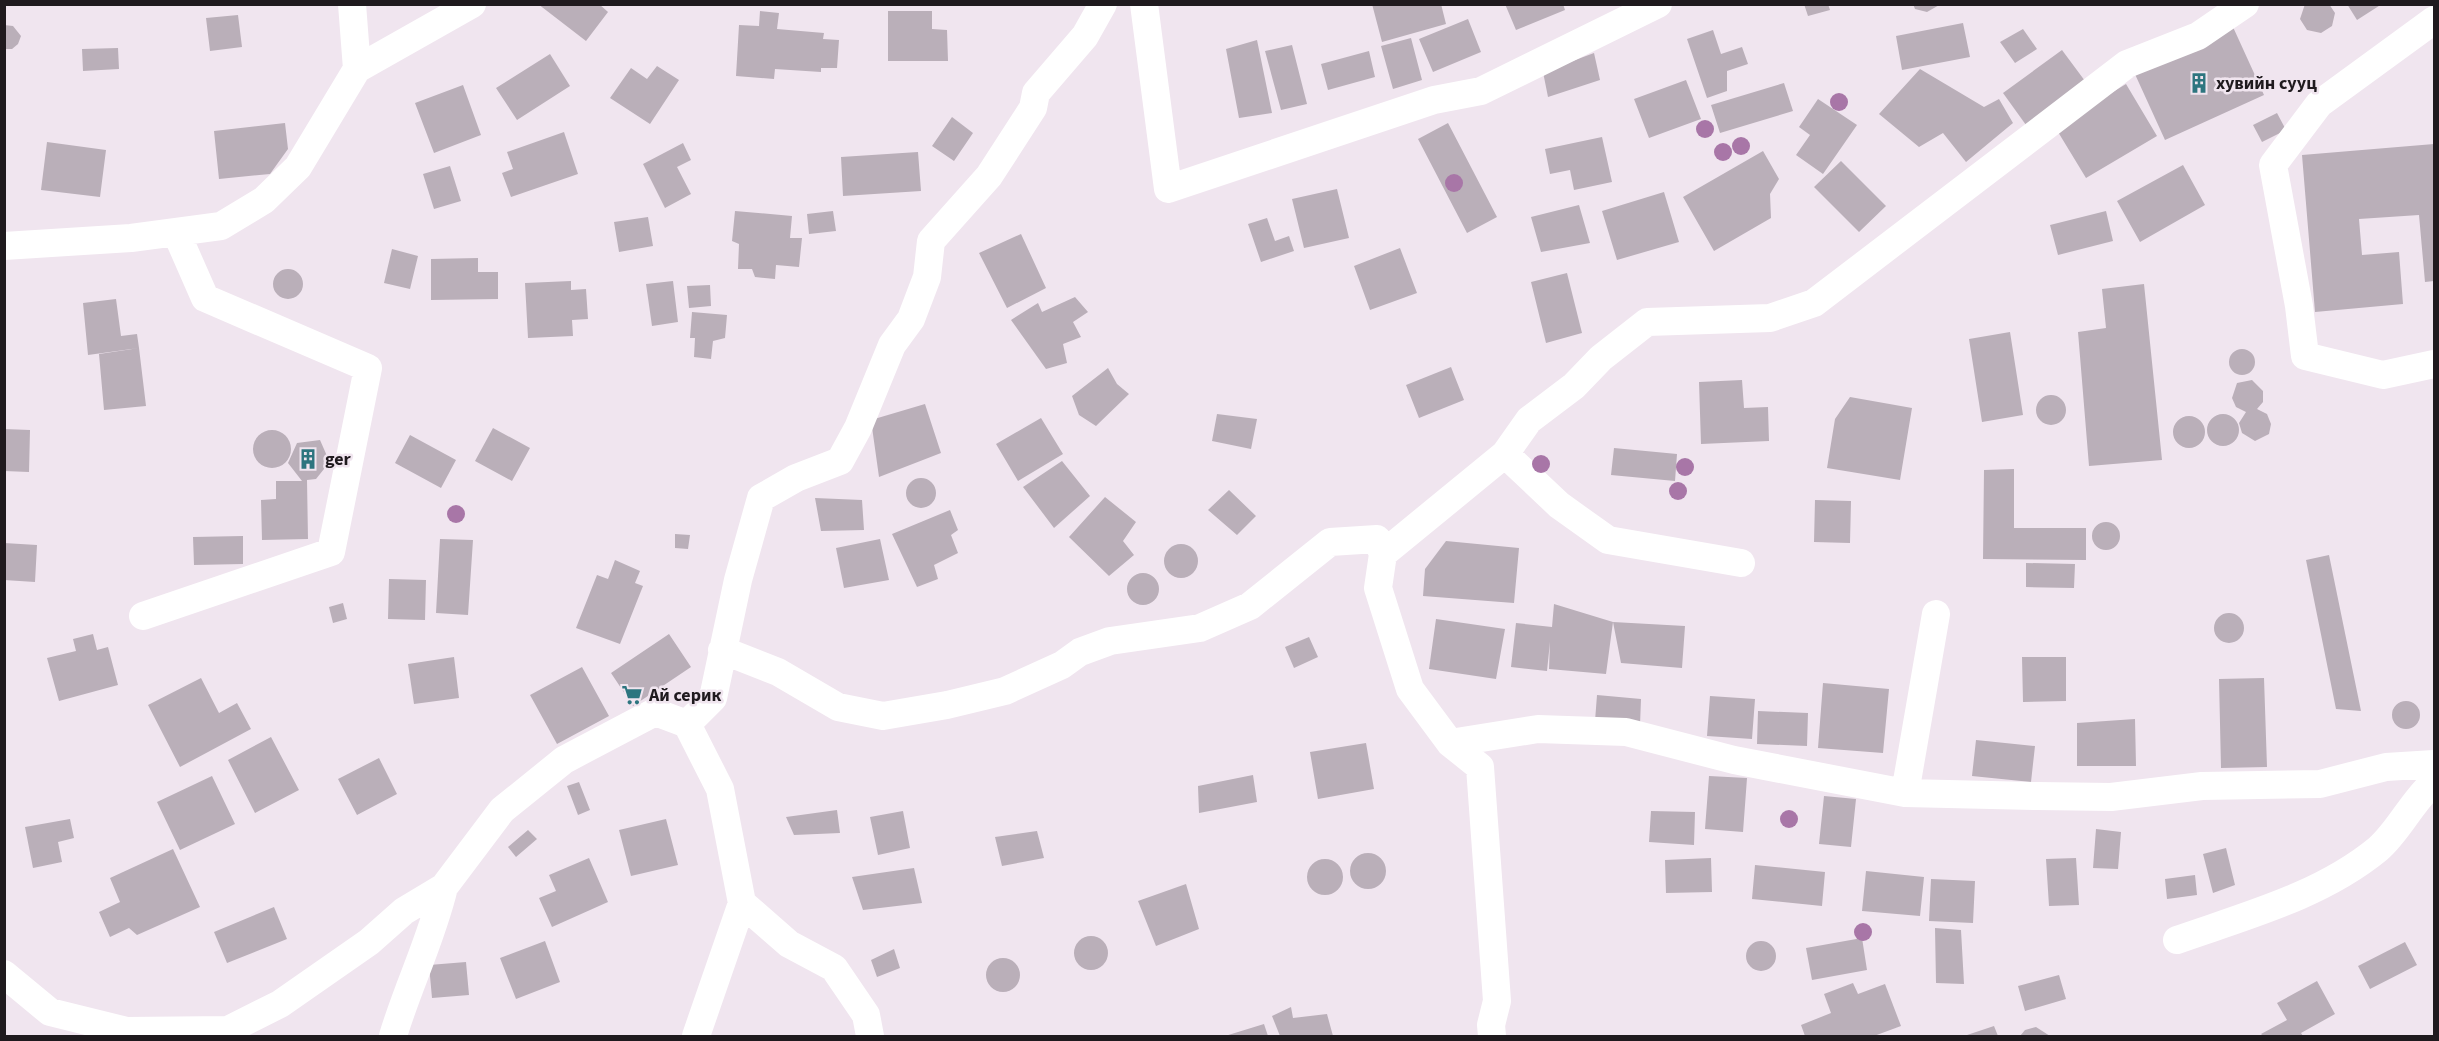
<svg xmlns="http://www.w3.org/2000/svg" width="2439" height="1041" viewBox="0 0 2439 1041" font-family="'Source Sans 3',sans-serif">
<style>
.building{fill:#baafb9}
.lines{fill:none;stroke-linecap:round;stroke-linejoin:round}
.minor{stroke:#fff;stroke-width:28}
.tree{fill:#a876a7}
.labels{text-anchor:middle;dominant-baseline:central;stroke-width:5;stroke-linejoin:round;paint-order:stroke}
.poi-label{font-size:18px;font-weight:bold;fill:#1f1a1e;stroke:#f0e5ef;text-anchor:start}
</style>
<rect width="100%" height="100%" fill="#f0e5ef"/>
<path class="building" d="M 538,4 L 599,4 L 608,12 L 586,41 Z
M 1372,4 L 1441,4 L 1446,24 L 1382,42 Z
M 1505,4 L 1563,4 L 1565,10 L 1516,30 Z
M 1804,4 L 1828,4 L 1830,10 L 1808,16 Z
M 1913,4 L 1941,4 L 1927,12 L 1915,9 Z
M 2305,4 L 2329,4 L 2335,13 L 2332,26 L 2321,33 L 2307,30 L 2300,19 Z
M 2347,4 L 2382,4 L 2357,20 Z
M 760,11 L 779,13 L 777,29 L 824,33 L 823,39 L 839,40 L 837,68 L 821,68 L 821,72 L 775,69 L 774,79 L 736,76 L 739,25 L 759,26 Z
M 888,11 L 932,11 L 932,29 L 947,30 L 948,61 L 888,61 Z
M 238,15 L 242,47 L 210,51 L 206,18 Z
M 1468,19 L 1481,52 L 1433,72 L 1419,39 Z
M 1963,23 L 1970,57 L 1902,70 L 1896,36 Z
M 4,25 L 13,26 L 21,36 L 18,44 L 12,49 L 4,49 Z
M 2233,27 L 2264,95 L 2165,140 L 2134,72 Z
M 2023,29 L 2037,49 L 2015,63 L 2000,42 Z
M 1713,30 L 1721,54 L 1742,47 L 1748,64 L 1727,71 L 1727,91 L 1707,98 L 1687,39 Z
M 1411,38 L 1422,80 L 1393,89 L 1381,46 Z
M 1257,40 L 1272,113 L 1239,118 L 1226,49 Z
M 1292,45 L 1307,104 L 1281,110 L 1265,51 Z
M 118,48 L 119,69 L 83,71 L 82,49 Z
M 2062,50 L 2085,81 L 2026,125 L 2003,93 Z
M 1369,51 L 1375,77 L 1328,90 L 1321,64 Z
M 1594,53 L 1600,80 L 1548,97 L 1543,72 Z
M 550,54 L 570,86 L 517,120 L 496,88 Z
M 657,66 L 679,80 L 650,124 L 610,98 L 631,68 L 647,79 Z
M 1920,69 L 1984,107 L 1999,99 L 2013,123 L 1966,162 L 1943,133 L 1919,147 L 1879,114 Z
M 1686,80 L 1701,119 L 1649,138 L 1634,99 Z
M 1784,83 L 1793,111 L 1720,133 L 1711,105 Z
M 2126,84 L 2157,136 L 2086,178 L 2055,127 Z
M 463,85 L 481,135 L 434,153 L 415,103 Z
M 1818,99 L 1857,125 L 1823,174 L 1796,155 L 1810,135 L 1799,127 Z
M 2277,113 L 2286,130 L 2262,142 L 2253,125 Z
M 952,117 L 973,133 L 954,161 L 932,146 Z
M 285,123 L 288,149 L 270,174 L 219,179 L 214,131 Z
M 1448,123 L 1497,217 L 1467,233 L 1418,139 Z
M 564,132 L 578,174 L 511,197 L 502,173 L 513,169 L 507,152 Z
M 1602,137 L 1612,182 L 1574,190 L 1570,170 L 1550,174 L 1545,149 Z
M 47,142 L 106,150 L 100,197 L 41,190 Z
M 683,143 L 691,160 L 677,167 L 691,194 L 665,208 L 643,164 Z
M 2434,144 L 2434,281 L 2425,282 L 2419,215 L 2359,219 L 2362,255 L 2399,252 L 2403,304 L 2315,312 L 2302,155 Z
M 1763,151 L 1779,179 L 1770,194 L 1771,218 L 1714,251 L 1683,197 Z
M 918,152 L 921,191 L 843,196 L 841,157 Z
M 1841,161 L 1886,206 L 1859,232 L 1814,187 Z
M 2183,165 L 2205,205 L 2140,242 L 2117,201 Z
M 450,166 L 461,201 L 434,209 L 423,174 Z
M 1337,189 L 1349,238 L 1304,248 L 1292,199 Z
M 1664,192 L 1679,242 L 1617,260 L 1602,211 Z
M 1579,205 L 1590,243 L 1541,252 L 1531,217 Z
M 735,211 L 792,216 L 790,238 L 802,238 L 799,267 L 776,265 L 775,279 L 755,277 L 752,269 L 738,269 L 739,244 L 732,241 Z
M 833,211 L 836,231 L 809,234 L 807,214 Z
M 2106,211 L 2113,241 L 2058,255 L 2050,225 Z
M 648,217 L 653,246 L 619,252 L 614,222 Z
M 1267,218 L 1275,241 L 1289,236 L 1294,251 L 1261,262 L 1248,224 Z
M 1021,234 L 1046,288 L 1007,308 L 979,253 Z
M 1400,248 L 1417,293 L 1370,310 L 1354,266 Z
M 392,249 L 418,256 L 410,289 L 384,283 Z
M 478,258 L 478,272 L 498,272 L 498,299 L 431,300 L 431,259 Z
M273 284a15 15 0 1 1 30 0a15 15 0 1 1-30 0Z
M 1567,273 L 1582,333 L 1546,343 L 1531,282 Z
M 571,281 L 571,290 L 586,289 L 588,319 L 572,320 L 573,336 L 528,338 L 525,283 Z
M 673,281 L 678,322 L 652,326 L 646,284 Z
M 2144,284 L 2162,460 L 2089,466 L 2078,332 L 2106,328 L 2102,289 Z
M 710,285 L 711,306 L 689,308 L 687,286 Z
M 1075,297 L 1088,312 L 1073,322 L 1081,337 L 1063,344 L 1067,363 L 1046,369 L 1011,320 L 1038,303 L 1042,312 Z
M 116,299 L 121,336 L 137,334 L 139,348 L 88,355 L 83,303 Z
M 692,312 L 727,315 L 725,338 L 713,341 L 711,359 L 694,357 L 695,338 L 690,338 Z
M 2010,332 L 2023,415 L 1982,422 L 1969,339 Z
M 139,348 L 146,406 L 104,410 L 99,354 Z
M2229 362a13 13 0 1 1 26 0a13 13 0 1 1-26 0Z
M 1451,367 L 1464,400 L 1419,418 L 1406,385 Z
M 1108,368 L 1117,384 L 1129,394 L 1096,426 L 1079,415 L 1072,396 Z
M 1742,380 L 1744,408 L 1768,407 L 1769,441 L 1701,444 L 1699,382 Z
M 2252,380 L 2263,391 L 2263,402 L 2257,409 L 2267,414 L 2271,424 L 2269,434 L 2255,441 L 2242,433 L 2239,423 L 2246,412 L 2236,407 L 2232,398 L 2237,383 Z
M2036 410a15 15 0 1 1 30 0a15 15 0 1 1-30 0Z
M 1850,397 L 1912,408 L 1900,480 L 1827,468 L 1835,419 Z
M 925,404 L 941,453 L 879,477 L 871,420 Z
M2207 430a16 16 0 1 1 32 0a16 16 0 1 1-32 0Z
M 1217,414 L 1257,419 L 1251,449 L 1212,441 Z
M2173 432a16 16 0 1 1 32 0a16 16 0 1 1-32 0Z
M 1041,418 L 1063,454 L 1018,481 L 996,444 Z
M 493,428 L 530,448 L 512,481 L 475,461 Z
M 4,429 L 30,430 L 29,472 L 4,471 Z
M253 449a19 19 0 1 1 38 0a19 19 0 1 1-38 0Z
M 410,435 L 456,460 L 441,488 L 395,463 Z
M 320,440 L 327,456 L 324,469 L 316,479 L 307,480 L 308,539 L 262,540 L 261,500 L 276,499 L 276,481 L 302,481 L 288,463 L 297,443 Z
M 1614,448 L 1677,454 L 1675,481 L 1611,475 Z
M 1062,461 L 1090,496 L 1054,528 L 1023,487 Z
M 2014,469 L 2014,528 L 2086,528 L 2086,560 L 1983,559 L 1984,470 Z
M906 493a15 15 0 1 1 30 0a15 15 0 1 1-30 0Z
M 1229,490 L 1256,516 L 1237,535 L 1208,510 Z
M 1105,497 L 1136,522 L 1123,541 L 1134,555 L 1109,576 L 1069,537 Z
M 815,498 L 862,500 L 864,530 L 821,531 Z
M 1815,500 L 1851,501 L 1850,543 L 1814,542 Z
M 950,510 L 958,530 L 951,535 L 958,553 L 934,565 L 938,579 L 917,587 L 892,534 Z
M2092 536a14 14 0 1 1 28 0a14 14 0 1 1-28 0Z
M 675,534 L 690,535 L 688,549 L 675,548 Z
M 243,536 L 243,564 L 194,565 L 193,537 Z
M 440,539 L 473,540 L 468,615 L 436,613 Z
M 880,539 L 889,580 L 844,588 L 836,548 Z
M 1446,541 L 1519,548 L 1514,603 L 1423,596 L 1425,569 Z
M 4,543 L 37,545 L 35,582 L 4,580 Z
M1164 561a17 17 0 1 1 34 0a17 17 0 1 1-34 0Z
M 2329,555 L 2361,711 L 2336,709 L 2306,560 Z
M 615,560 L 640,571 L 635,583 L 643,586 L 620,644 L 576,628 L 597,575 L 608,579 Z
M 2026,563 L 2075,564 L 2074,588 L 2026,587 Z
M1127 589a16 16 0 1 1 32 0a16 16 0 1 1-32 0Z
M 389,579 L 426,580 L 425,620 L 388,619 Z
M 343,603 L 347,619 L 333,623 L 329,607 Z
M 1554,604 L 1613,622 L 1685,626 L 1682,668 L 1621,663 L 1613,622 L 1606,674 L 1549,669 L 1550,642 L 1547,671 L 1511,667 L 1516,623 L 1552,627 Z
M2214 628a15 15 0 1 1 30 0a15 15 0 1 1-30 0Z
M 1436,619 L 1505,629 L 1496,679 L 1429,669 Z
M 93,634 L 97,650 L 108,647 L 118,685 L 59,701 L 47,658 L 76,651 L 73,639 Z
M 669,634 L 691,667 L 633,706 L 611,673 Z
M 1309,637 L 1318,657 L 1294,668 L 1285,647 Z
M 454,657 L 459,698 L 414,704 L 408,664 Z
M 2022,657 L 2066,657 L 2066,701 L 2023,702 Z
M 582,667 L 609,716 L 557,744 L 530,695 Z
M 201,678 L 219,713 L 237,703 L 251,729 L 180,767 L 148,705 Z
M 2264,678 L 2267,767 L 2221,768 L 2219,679 Z
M 1823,683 L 1889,689 L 1883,753 L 1818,748 Z
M 1597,695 L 1641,699 L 1640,725 L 1595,721 Z
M 1710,696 L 1755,699 L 1752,739 L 1707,736 Z
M2392 715a14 14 0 1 1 28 0a14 14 0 1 1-28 0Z
M 1758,711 L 1808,713 L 1807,746 L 1757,744 Z
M 2135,719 L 2136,766 L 2077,766 L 2077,723 Z
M 271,737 L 299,790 L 255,813 L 228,760 Z
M 1976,740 L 2035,746 L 2031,782 L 1972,776 Z
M 1366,743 L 1374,789 L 1318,799 L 1310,752 Z
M 379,758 L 397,794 L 357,815 L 338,779 Z
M 1253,775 L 1257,802 L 1199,813 L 1198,786 Z
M 212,776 L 235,824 L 180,850 L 157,802 Z
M 1709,776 L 1747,778 L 1743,832 L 1705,829 Z
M 579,782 L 590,810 L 578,815 L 567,786 Z
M 1824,796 L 1856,799 L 1851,847 L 1819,844 Z
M 837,810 L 840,833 L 794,835 L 786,817 Z
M 903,811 L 910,848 L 878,855 L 870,817 Z
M 1651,811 L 1695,812 L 1694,845 L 1649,842 Z
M 70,819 L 74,838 L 58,842 L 62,862 L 33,868 L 25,827 Z
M 666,819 L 678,865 L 631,876 L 619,830 Z
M 2096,829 L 2121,832 L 2118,869 L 2093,868 Z
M 528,830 L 537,839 L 516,857 L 508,847 Z
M 1037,831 L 1044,858 L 1002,866 L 995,837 Z
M 2226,848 L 2235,885 L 2213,893 L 2203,854 Z
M 173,849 L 200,907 L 137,935 L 129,928 L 110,937 L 99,912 L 120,902 L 110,878 Z
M1350 871a18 18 0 1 1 36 0a18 18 0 1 1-36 0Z
M 589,858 L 608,902 L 552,927 L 539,898 L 556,891 L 549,875 Z
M 1711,858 L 1712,892 L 1666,893 L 1665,860 Z
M 2076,858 L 2079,905 L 2049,906 L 2046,859 Z
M1307 877a18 18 0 1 1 36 0a18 18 0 1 1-36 0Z
M 1755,865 L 1825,872 L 1822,906 L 1752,899 Z
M 914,868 L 922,903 L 863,910 L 852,877 Z
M 1866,871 L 1924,877 L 1920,916 L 1862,911 Z
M 2195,875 L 2197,895 L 2167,899 L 2165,879 Z
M 1931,879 L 1975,881 L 1973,923 L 1929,921 Z
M 1186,884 L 1199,929 L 1156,946 L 1138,901 Z
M 274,907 L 287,939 L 227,963 L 214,932 Z
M 1935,928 L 1961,930 L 1964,984 L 1936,983 Z
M1074 953a17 17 0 1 1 34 0a17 17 0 1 1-34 0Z
M 1862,938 L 1867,970 L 1812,980 L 1806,948 Z
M 545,941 L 560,982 L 516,999 L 500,958 Z
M1746 956a15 15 0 1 1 30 0a15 15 0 1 1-30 0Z
M 2405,942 L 2417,965 L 2370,989 L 2358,966 Z
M 894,949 L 900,968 L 877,977 L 871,960 Z
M986 975a17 17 0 1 1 34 0a17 17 0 1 1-34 0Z
M 466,962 L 469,995 L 432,998 L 429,965 Z
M 2059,975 L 2066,999 L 2025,1011 L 2018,986 Z
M 2317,981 L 2335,1014 L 2301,1033 L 2303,1036 L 2263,1036 L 2261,1034 L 2287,1020 L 2277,1003 Z
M 1853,983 L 1858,994 L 1885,984 L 1901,1026 L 1874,1036 L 1805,1036 L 1801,1025 L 1831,1013 L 1824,994 Z
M 1291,1007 L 1293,1018 L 1327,1014 L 1333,1036 L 1280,1036 L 1272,1016 Z
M 1264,1024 L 1268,1036 L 1225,1036 Z
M 1994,1026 L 1998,1036 L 1964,1036 Z
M 2036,1027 L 2050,1036 L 2020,1036 L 2025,1030 Z"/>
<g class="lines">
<path class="minor" d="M 352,4 L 357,69 L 472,4
M 1144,4 L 1168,189 L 1434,100 L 1481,91 L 1658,4
M 2434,20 L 2319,104 L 2273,165 L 2299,306 L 2305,356 L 2383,375 L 2434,364
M 4,246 L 131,238 L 221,226 L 264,200 L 298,167 L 357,69
M 1505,454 L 1559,505 L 1608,540 L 1741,563
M 143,616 L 331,552 L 368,368 L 205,298 L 176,232
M 722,650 L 778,672 L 838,707 L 883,716 L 947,705 L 1005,691 L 1062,665 L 1080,652 L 1110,641 L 1200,628 L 1250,606 L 1330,542 L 1377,539 L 1383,554
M 687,724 L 720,789 L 742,903 L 789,944 L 834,968 L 866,1015 L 870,1036
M 1450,743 L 1538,729 L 1626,732 L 1734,760 L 1905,793 L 2037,796 L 2111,797 L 2202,786 L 2320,784 L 2386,767 L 2434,764
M 1905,793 L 1936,614
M 2177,940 C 2245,916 2321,896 2378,849 C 2399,831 2412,801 2434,782
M 4,974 L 50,1012 L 127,1031 L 228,1030 L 280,1004 L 369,942 L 404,911 L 444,887 L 502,810 L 564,760 L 655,712 L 687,724 L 713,698 L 738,580 L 761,498 L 796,478 L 840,461 L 858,428 L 892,345 L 911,319 L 927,277 L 931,241 L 989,176 L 1033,108 L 1036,93 L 1085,36 L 1103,4
M 393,1036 C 408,986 432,938 444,887
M 696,1036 L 742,903
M 1492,1036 L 1491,1025 L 1497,1001 L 1480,767 L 1450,743 L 1410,689 L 1378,588 L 1383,554 L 1505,454 L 1529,420 L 1574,386 L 1601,358 L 1647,322 L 1770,318 L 1814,303 L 2127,64 L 2198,36 L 2245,4"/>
</g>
<g class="tree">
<circle cx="1839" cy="102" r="9"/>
<circle cx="1705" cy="129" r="9"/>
<circle cx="1741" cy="146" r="9"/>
<circle cx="1723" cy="152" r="9"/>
<circle cx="1454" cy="183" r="9"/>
<circle cx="1541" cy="464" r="9"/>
<circle cx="1685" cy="467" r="9"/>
<circle cx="1678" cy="491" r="9"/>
<circle cx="456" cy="514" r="9"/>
<circle cx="1789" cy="819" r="9"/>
<circle cx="1863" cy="932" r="9"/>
</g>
<defs>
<g id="building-bare" transform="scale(1.62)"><path d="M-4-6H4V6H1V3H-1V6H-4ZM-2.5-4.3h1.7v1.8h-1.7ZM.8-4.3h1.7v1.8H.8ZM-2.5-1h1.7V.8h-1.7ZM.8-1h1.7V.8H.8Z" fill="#2d757f" stroke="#f0e5ef" stroke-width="2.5" paint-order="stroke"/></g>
<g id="supermarket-bare" transform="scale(1.62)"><path d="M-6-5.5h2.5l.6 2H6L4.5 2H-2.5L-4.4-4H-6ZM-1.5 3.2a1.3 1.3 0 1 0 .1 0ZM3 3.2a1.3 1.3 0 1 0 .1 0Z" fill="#2d757f" stroke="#f0e5ef" stroke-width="2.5" paint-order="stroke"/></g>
</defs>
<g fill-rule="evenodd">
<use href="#building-bare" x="2199" y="83"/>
<use href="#building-bare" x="308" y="459"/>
<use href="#supermarket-bare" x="632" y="695"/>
</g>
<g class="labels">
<g class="poi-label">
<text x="2216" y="83">хувийн сууц</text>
<text x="325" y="459">ger</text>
<text x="649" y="695">Ай серик</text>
</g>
</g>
<rect width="2439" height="1041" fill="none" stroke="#1f1a1e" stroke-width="12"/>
</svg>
